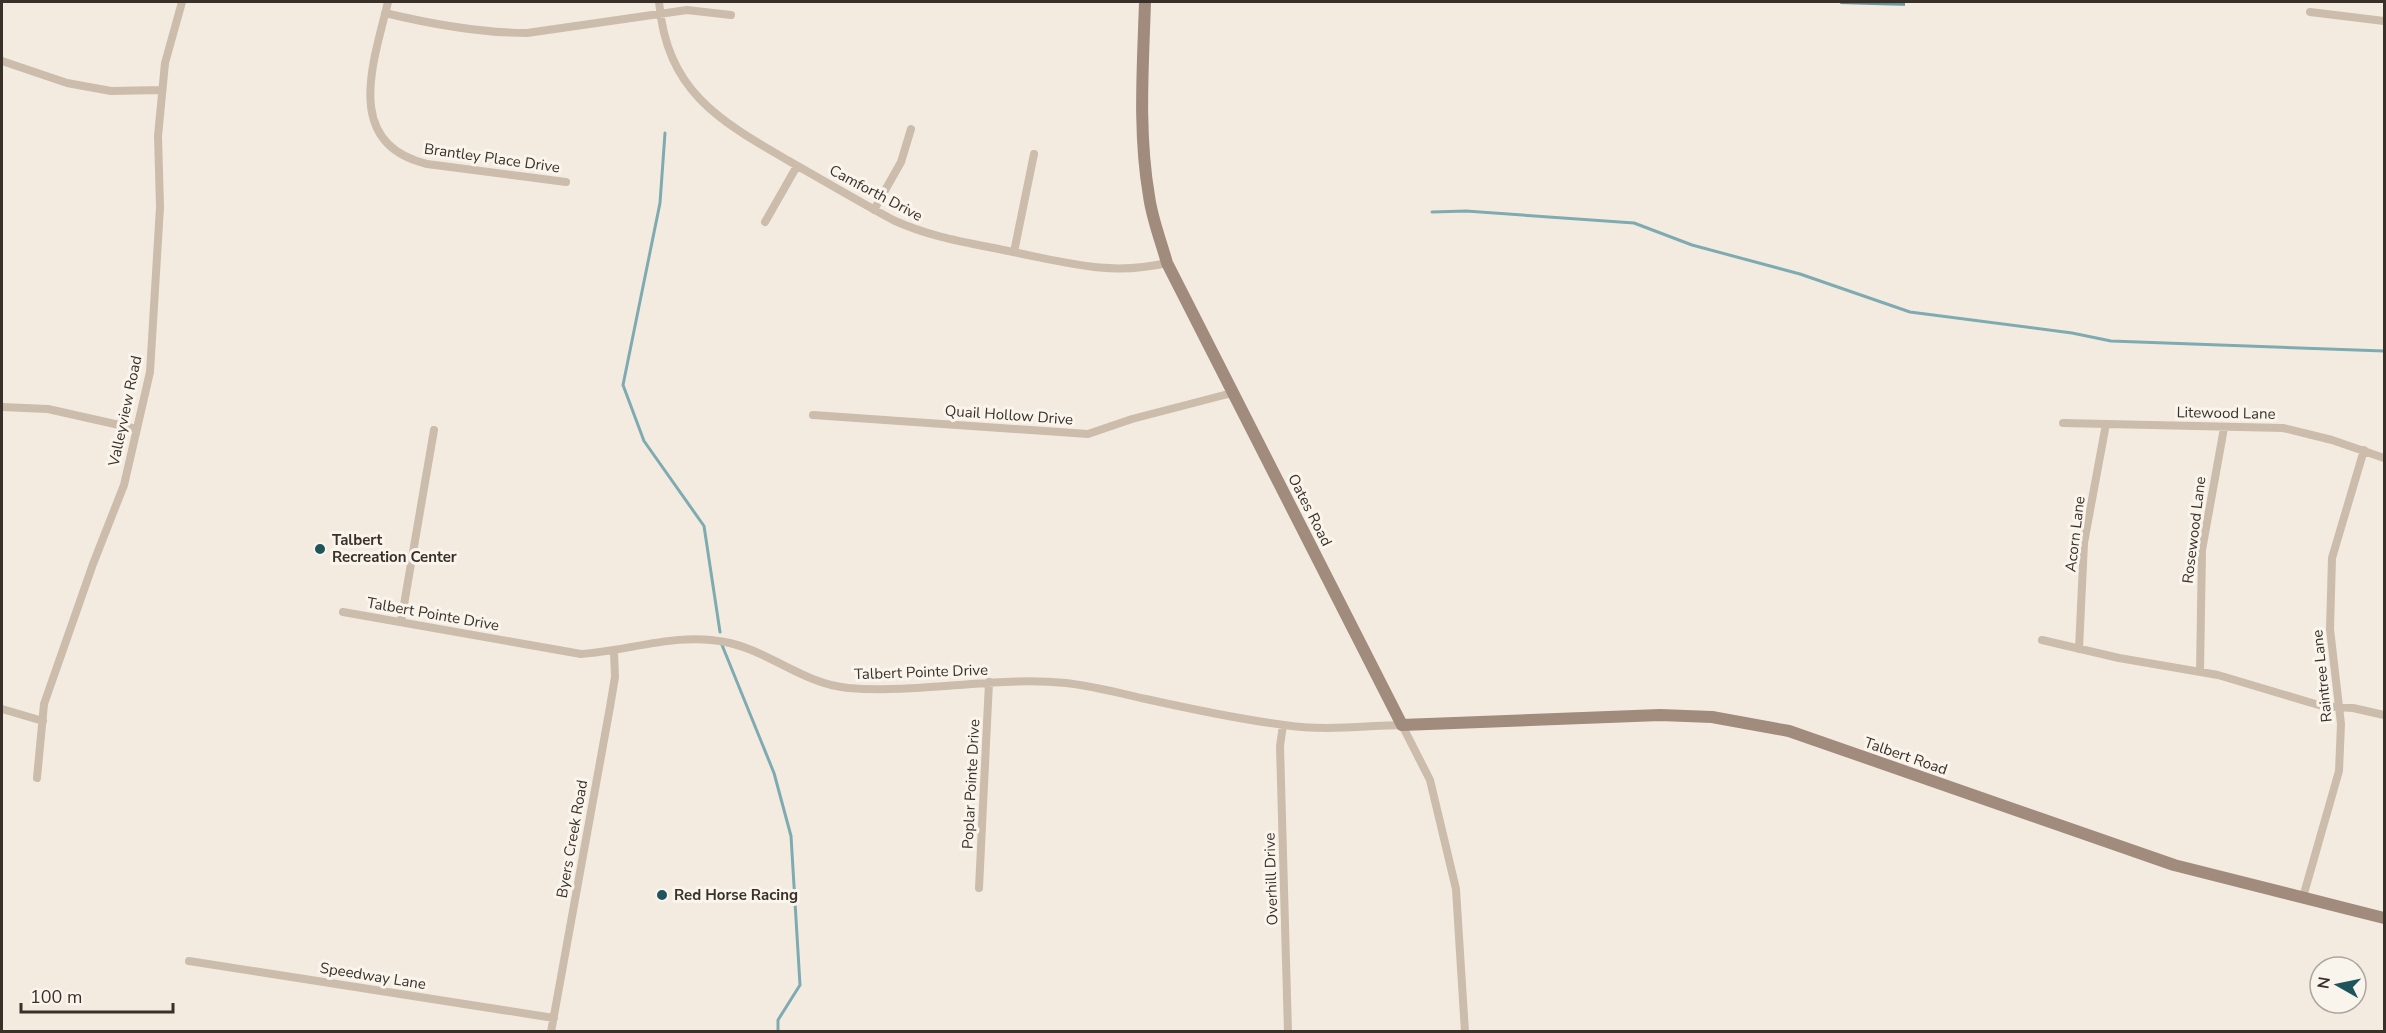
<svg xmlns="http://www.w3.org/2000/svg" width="2386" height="1033" viewBox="0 0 2386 1033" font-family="'Nunito Sans',sans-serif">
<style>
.water{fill:url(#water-rules)}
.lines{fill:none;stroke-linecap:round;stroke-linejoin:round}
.stream{stroke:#7eabb1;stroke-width:3}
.street{stroke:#ccbcab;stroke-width:8}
.secondary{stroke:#a08b7c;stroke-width:12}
.poi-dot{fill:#1f545c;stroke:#faf5ec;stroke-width:2}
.labels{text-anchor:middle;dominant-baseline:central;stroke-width:6;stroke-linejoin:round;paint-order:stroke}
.street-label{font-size:15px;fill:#3a302a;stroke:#faf5ec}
.poi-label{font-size:15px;font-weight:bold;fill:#3a302a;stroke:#faf5ec;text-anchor:start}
</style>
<defs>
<pattern id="water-rules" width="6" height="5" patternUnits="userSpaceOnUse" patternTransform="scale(1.5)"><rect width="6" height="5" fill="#7eabb1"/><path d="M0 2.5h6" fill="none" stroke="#688c90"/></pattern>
</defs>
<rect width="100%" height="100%" fill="#f3ebe0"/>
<path class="water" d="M 1841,2 L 1905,2 L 1905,6 L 1840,4 Z"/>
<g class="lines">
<path class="stream" d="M 665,133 L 660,203 L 623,385 L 644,441 L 704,526 L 720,632
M 1432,212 L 1466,211 L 1634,223 L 1692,245 L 1800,274 L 1910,312 L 2072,333 L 2111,341 L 2384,351
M 722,645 L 774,773 L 791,836 L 800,985 L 778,1020 L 778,1032"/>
<path class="street" d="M 388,2 C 374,61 342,144 427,164 L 566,182
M 659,2 C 667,91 718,120 789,161 C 824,181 858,201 893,220 C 932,238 971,243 1013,252 C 1068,263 1110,276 1167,263
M 2310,12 L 2384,21
M 385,13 C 431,24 479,33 527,33 L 687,10 L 731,15
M 2,61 L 67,83 L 111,91 L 162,90
M 874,210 L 901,162 L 911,129
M 765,222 L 797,166
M 1014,252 L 1034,154
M 2,407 L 48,409 L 137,429
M 813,415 L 1088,434 L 1132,419 L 1232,393
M 2063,423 L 2283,428 L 2332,440 L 2384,458
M 343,612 L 581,654 C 628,651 678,632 725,642 C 768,650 803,684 848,688 C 920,694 993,676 1066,683 C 1093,686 1119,693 1146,699 C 1191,709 1238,719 1284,725 C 1323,731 1363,726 1402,725 L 1430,780 L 1456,889 L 1465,1032
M 401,622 L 434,430
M 2042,640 L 2119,658 L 2218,675 L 2322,706 L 2353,708 L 2384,715
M 2079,649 L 2084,543 L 2106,424
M 2200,672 L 2202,550 L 2224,428
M 2,709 L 43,721
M 1283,725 L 1280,746 L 1288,1032
M 37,778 L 44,704 L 93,564 L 124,485 L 150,372 L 160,207 L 158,136 L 165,63 L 182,2
M 979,888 L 989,682
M 2303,897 L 2339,771 L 2341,724 L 2330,629 L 2332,558 L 2364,450
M 189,961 L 554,1018
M 551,1032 L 610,707 L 615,677 L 614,652"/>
<path class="secondary" d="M 1145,2 C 1143,66 1138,132 1149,196 C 1152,219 1161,241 1167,263 L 1402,725 L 1660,715 L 1712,717 L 1789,731 L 2174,865 L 2384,918"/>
</g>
<g class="poi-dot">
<circle cx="320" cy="549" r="6"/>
<circle cx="662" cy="895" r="6"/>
</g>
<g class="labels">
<g class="street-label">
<text transform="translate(492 158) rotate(8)">Brantley Place Drive</text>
<text transform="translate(876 193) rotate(28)">Camforth Drive</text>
<text transform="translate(125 411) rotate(-78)">Valleyview Road</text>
<text transform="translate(2226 413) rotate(1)">Litewood Lane</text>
<text transform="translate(1009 415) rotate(4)">Quail Hollow Drive</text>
<text transform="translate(1310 510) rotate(63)">Oates Road</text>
<text transform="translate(2194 530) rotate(-83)">Rosewood Lane</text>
<text transform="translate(2075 534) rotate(-83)">Acorn Lane</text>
<text transform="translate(433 614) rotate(10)">Talbert Pointe Drive</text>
<text transform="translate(921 672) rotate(-2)">Talbert Pointe Drive</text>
<text transform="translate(2322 676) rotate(-96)">Raintree Lane</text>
<text transform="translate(1906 756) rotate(19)">Talbert Road</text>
<text transform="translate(971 784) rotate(-87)">Poplar Pointe Drive</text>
<text transform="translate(572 839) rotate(-80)">Byers Creek Road</text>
<text transform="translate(1271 879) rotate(-92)">Overhill Drive</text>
<text transform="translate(373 976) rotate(9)">Speedway Lane</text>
</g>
<g class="poi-label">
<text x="332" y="540">Talbert<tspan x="332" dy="17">Recreation Center</tspan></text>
<text x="674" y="895">Red Horse Racing</text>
</g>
</g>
<rect width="2386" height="1033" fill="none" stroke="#3a302a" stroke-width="6"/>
<g transform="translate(2338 985) rotate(279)"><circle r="28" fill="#faf5ec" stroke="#ada69e" stroke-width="1.5"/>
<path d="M0-4.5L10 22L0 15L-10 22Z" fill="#1f545c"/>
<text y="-9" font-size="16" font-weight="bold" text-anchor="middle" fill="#3a302a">N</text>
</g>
<path d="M21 1003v9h152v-9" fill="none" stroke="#3a302a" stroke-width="3"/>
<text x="30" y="1003" font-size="18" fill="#3a302a" stroke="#faf5ec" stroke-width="4.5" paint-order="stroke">100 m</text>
</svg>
